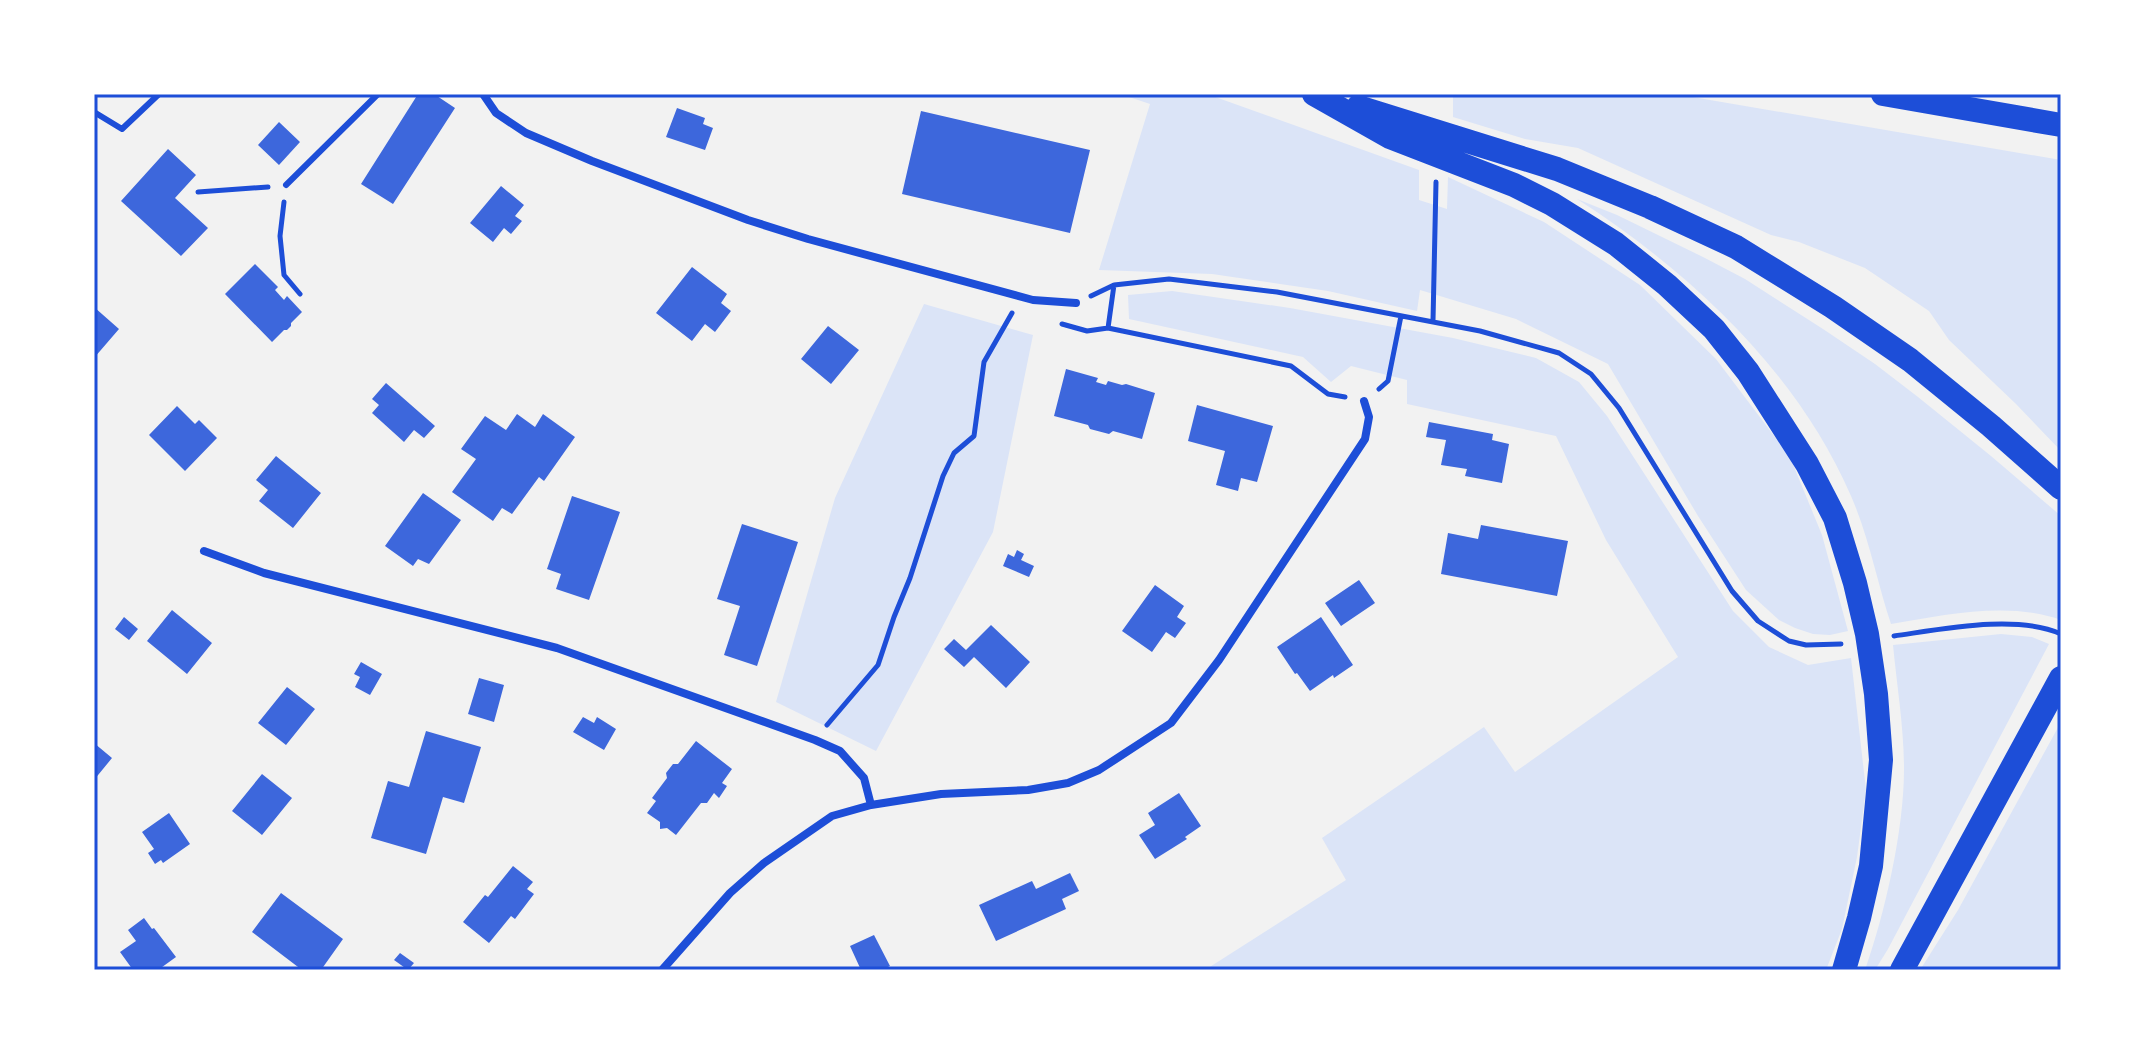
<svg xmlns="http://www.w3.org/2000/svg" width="2155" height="1064" viewBox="0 0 2155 1064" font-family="Poppins,sans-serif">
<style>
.green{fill:#dbe4f7}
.building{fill:#3d67dc}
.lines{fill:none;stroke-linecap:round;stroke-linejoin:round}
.path{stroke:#1d4ed8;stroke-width:5}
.service{stroke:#1d4ed8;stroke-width:6}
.minor{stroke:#1d4ed8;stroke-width:8}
.motorway{stroke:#1d4ed8;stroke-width:24}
.neatline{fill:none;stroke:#1d4ed8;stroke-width:3}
</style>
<rect width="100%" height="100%" fill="#f2f2f2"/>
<path class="green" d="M 1120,94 L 1207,94 L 1419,170 L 1419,200 L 1447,209 L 1448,177 L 1544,222 L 1640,285 L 1716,359 L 1790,457 L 1822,535 L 1848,631 L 1830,635 L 1813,634 L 1795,628 L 1779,620 L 1746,590 L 1698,516 L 1608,364 L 1516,319 L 1420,290 L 1417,311 L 1328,291 L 1212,274 L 1099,270 L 1150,104 Z
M 1453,94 L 1675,94 L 2061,160 L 2061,451 L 2016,404 L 1949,340 L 1929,311 L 1865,268 L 1799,242 L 1771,235 L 1578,148 L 1525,139 L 1453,117 Z
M 1577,199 L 1617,215 L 1703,257 L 1745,279 L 1823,329 L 1875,364 L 1918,397 L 1991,456 L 2061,516 L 2061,620 C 2008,601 1945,615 1891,624 C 1877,582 1869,537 1851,496 C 1797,371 1689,271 1577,199 Z
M 1172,291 L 1290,308 L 1453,338 L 1536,358 L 1579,382 L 1607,416 L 1733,611 L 1769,647 L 1808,665 L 1851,658 L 1866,790 L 1857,857 L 1842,929 L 1826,970 L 1205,970 L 1346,880 L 1322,838 L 1484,727 L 1515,772 L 1678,657 L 1606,540 L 1556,436 L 1407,404 L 1407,380 L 1351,366 L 1331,382 L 1303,357 L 1129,319 L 1128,295 Z
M 924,304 L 1033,335 L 993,532 L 876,751 L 776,702 L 835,498 Z
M 2001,634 L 2032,637 L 2049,644 L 1888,949 L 1875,970 L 1865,970 C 1885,913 1904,830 1904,769 C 1904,728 1897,687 1893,645 Z
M 2061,722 L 2061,970 L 1920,970 L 1958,910 Z"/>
<path class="building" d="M 418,94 L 434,94 L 455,108 L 393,204 L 361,184 Z
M 677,108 L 705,118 L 703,124 L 713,128 L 705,150 L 666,137 Z
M 921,111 L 1090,150 L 1070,233 L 902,194 Z
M 279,122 L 300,142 L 279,165 L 258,145 Z
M 168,149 L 196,175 L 175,198 L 208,228 L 181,256 L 121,201 Z
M 501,186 L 524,205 L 515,216 L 522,221 L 511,234 L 504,228 L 493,242 L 470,223 Z
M 255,264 L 278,287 L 275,290 L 284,300 L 287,296 L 302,312 L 291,323 L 291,326 L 287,330 L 284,330 L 272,342 L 225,294 Z
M 692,267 L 727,294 L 721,303 L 731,311 L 715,332 L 705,324 L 692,341 L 656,313 Z
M 94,307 L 119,329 L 94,358 Z
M 828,326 L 859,350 L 831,384 L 801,359 Z
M 1066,369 L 1098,378 L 1096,382 L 1106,385 L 1108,381 L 1122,385 L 1126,384 L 1155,393 L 1142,439 L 1113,431 L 1109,434 L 1090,429 L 1088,425 L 1054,416 Z
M 386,383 L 435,426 L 424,438 L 414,430 L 404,442 L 372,413 L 379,405 L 372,399 Z
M 1197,405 L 1273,426 L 1257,482 L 1241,478 L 1238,491 L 1216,485 L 1225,451 L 1188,441 Z
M 177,406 L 195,424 L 199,420 L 217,438 L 185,471 L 149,435 Z
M 517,414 L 535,427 L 543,414 L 575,437 L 544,481 L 539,477 L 512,514 L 502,508 L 493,521 L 452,492 L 476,459 L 461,449 L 485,416 L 506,430 Z
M 1429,422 L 1493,434 L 1492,440 L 1509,444 L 1502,483 L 1465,476 L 1467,469 L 1441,465 L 1446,440 L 1426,437 Z
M 276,456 L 321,493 L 293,528 L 259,501 L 268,490 L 256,480 Z
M 423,493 L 461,520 L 429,564 L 418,559 L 413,566 L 385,546 Z
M 572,496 L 620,512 L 589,600 L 556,589 L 561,574 L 547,569 Z
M 742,524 L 798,542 L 757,666 L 724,655 L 740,606 L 717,599 Z
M 1481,525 L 1568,541 L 1557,596 L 1441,574 L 1448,533 L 1478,539 Z
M 1017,550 L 1024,554 L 1021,560 L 1034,566 L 1029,577 L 1003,566 L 1008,554 L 1014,557 Z
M 1359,580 L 1375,603 L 1341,626 L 1325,603 Z
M 1155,585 L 1184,606 L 1177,617 L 1186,623 L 1175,638 L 1166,632 L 1152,652 L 1122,631 Z
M 172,610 L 212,643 L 187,674 L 147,641 Z
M 124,617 L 138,629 L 129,640 L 115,629 Z
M 1321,617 L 1353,665 L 1334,678 L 1333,675 L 1310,691 L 1297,673 L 1295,674 L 1277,647 Z
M 991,625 L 1030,662 L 1006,688 L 974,657 L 964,667 L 944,649 L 954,639 L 966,650 Z
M 361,662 L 382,674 L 370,695 L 355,687 L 360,677 L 354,674 Z
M 479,678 L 504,685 L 494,722 L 468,714 Z
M 287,687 L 315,709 L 286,745 L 258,723 Z
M 583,717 L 594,723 L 597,717 L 616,729 L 604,750 L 573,732 Z
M 426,731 L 481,747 L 464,803 L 443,797 L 426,854 L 371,838 L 388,781 L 409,787 Z
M 696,741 L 732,769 L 722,783 L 727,786 L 719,798 L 714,793 L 707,803 L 701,803 L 676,835 L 667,828 L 660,829 L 660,822 L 647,813 L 656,801 L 652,798 L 667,778 L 666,773 L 673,764 L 678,764 Z
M 94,743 L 112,758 L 94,780 Z
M 262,774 L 292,798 L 262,835 L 232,811 Z
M 1179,793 L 1201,826 L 1185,837 L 1187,839 L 1155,859 L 1139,835 L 1155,825 L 1148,813 Z
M 169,813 L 190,844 L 163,863 L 161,860 L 155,864 L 148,853 L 154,849 L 142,832 Z
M 513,866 L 533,882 L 527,889 L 534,894 L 515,919 L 511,916 L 489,943 L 463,922 L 485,895 L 488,897 Z
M 1070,873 L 1079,891 L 1062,899 L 1066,909 L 996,941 L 979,905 L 1032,881 L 1036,889 Z
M 281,893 L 343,939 L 321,970 L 302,970 L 252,932 Z
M 144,918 L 152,929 L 154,928 L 176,957 L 158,970 L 133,970 L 120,952 L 136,941 L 128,930 Z
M 874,935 L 890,966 L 882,970 L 861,970 L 850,946 Z
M 400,953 L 414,963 L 408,970 L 394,960 Z"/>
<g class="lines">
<path class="path" d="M 198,192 L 268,187
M 284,202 L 280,236 L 284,275 L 300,294
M 1091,296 L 1114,285
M 1433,321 L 1436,182
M 1062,324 L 1087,331 L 1108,328 L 1291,366 L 1328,394 L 1345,397
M 1108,328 L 1114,285 L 1169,279 L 1277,292 L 1480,331 L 1559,353 L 1591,374 L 1619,408 L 1732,591 L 1758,621 L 1789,641 L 1806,645 L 1841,644
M 1379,389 L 1388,381 L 1401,316
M 1894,636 C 1943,629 2016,614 2061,634
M 827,725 L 878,665 L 894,617 L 910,578 L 943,476 L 954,453 L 974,436 L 984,362 L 1012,313"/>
<path class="service" d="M 94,112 L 122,129 L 159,94
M 286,185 L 378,94"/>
<path class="minor" d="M 483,94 L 496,113 L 526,133 L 592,161 L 748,220 L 808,239 L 1033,300 L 1076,303
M 204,551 L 264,573 L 557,648 L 815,740 L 840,751 L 864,778 L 871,805
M 662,970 L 730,893 L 764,863 L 832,816 L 871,805 L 941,794 L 1028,790 L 1068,783 L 1099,770 L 1171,723 L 1219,660 L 1365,439 L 1369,417 L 1364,401"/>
<path class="motorway" d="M 1314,94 L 1390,137 L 1514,185 L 1552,204 L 1616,244 L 1667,285 L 1714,329 L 1748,372 L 1807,464 L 1835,518 L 1855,583 L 1867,634 L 1876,694 L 1881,760 L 1871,866 L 1859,918 L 1844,970
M 1883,94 L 2061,125
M 1358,107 L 1557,169 L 1650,207 L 1736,247 L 1833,307 L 1910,360 L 1991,426 L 2061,488
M 1902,970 L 2061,678"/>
</g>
<rect width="2155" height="1064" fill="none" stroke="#ffffff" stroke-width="192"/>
<rect x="96" y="96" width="1963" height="872" class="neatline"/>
</svg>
